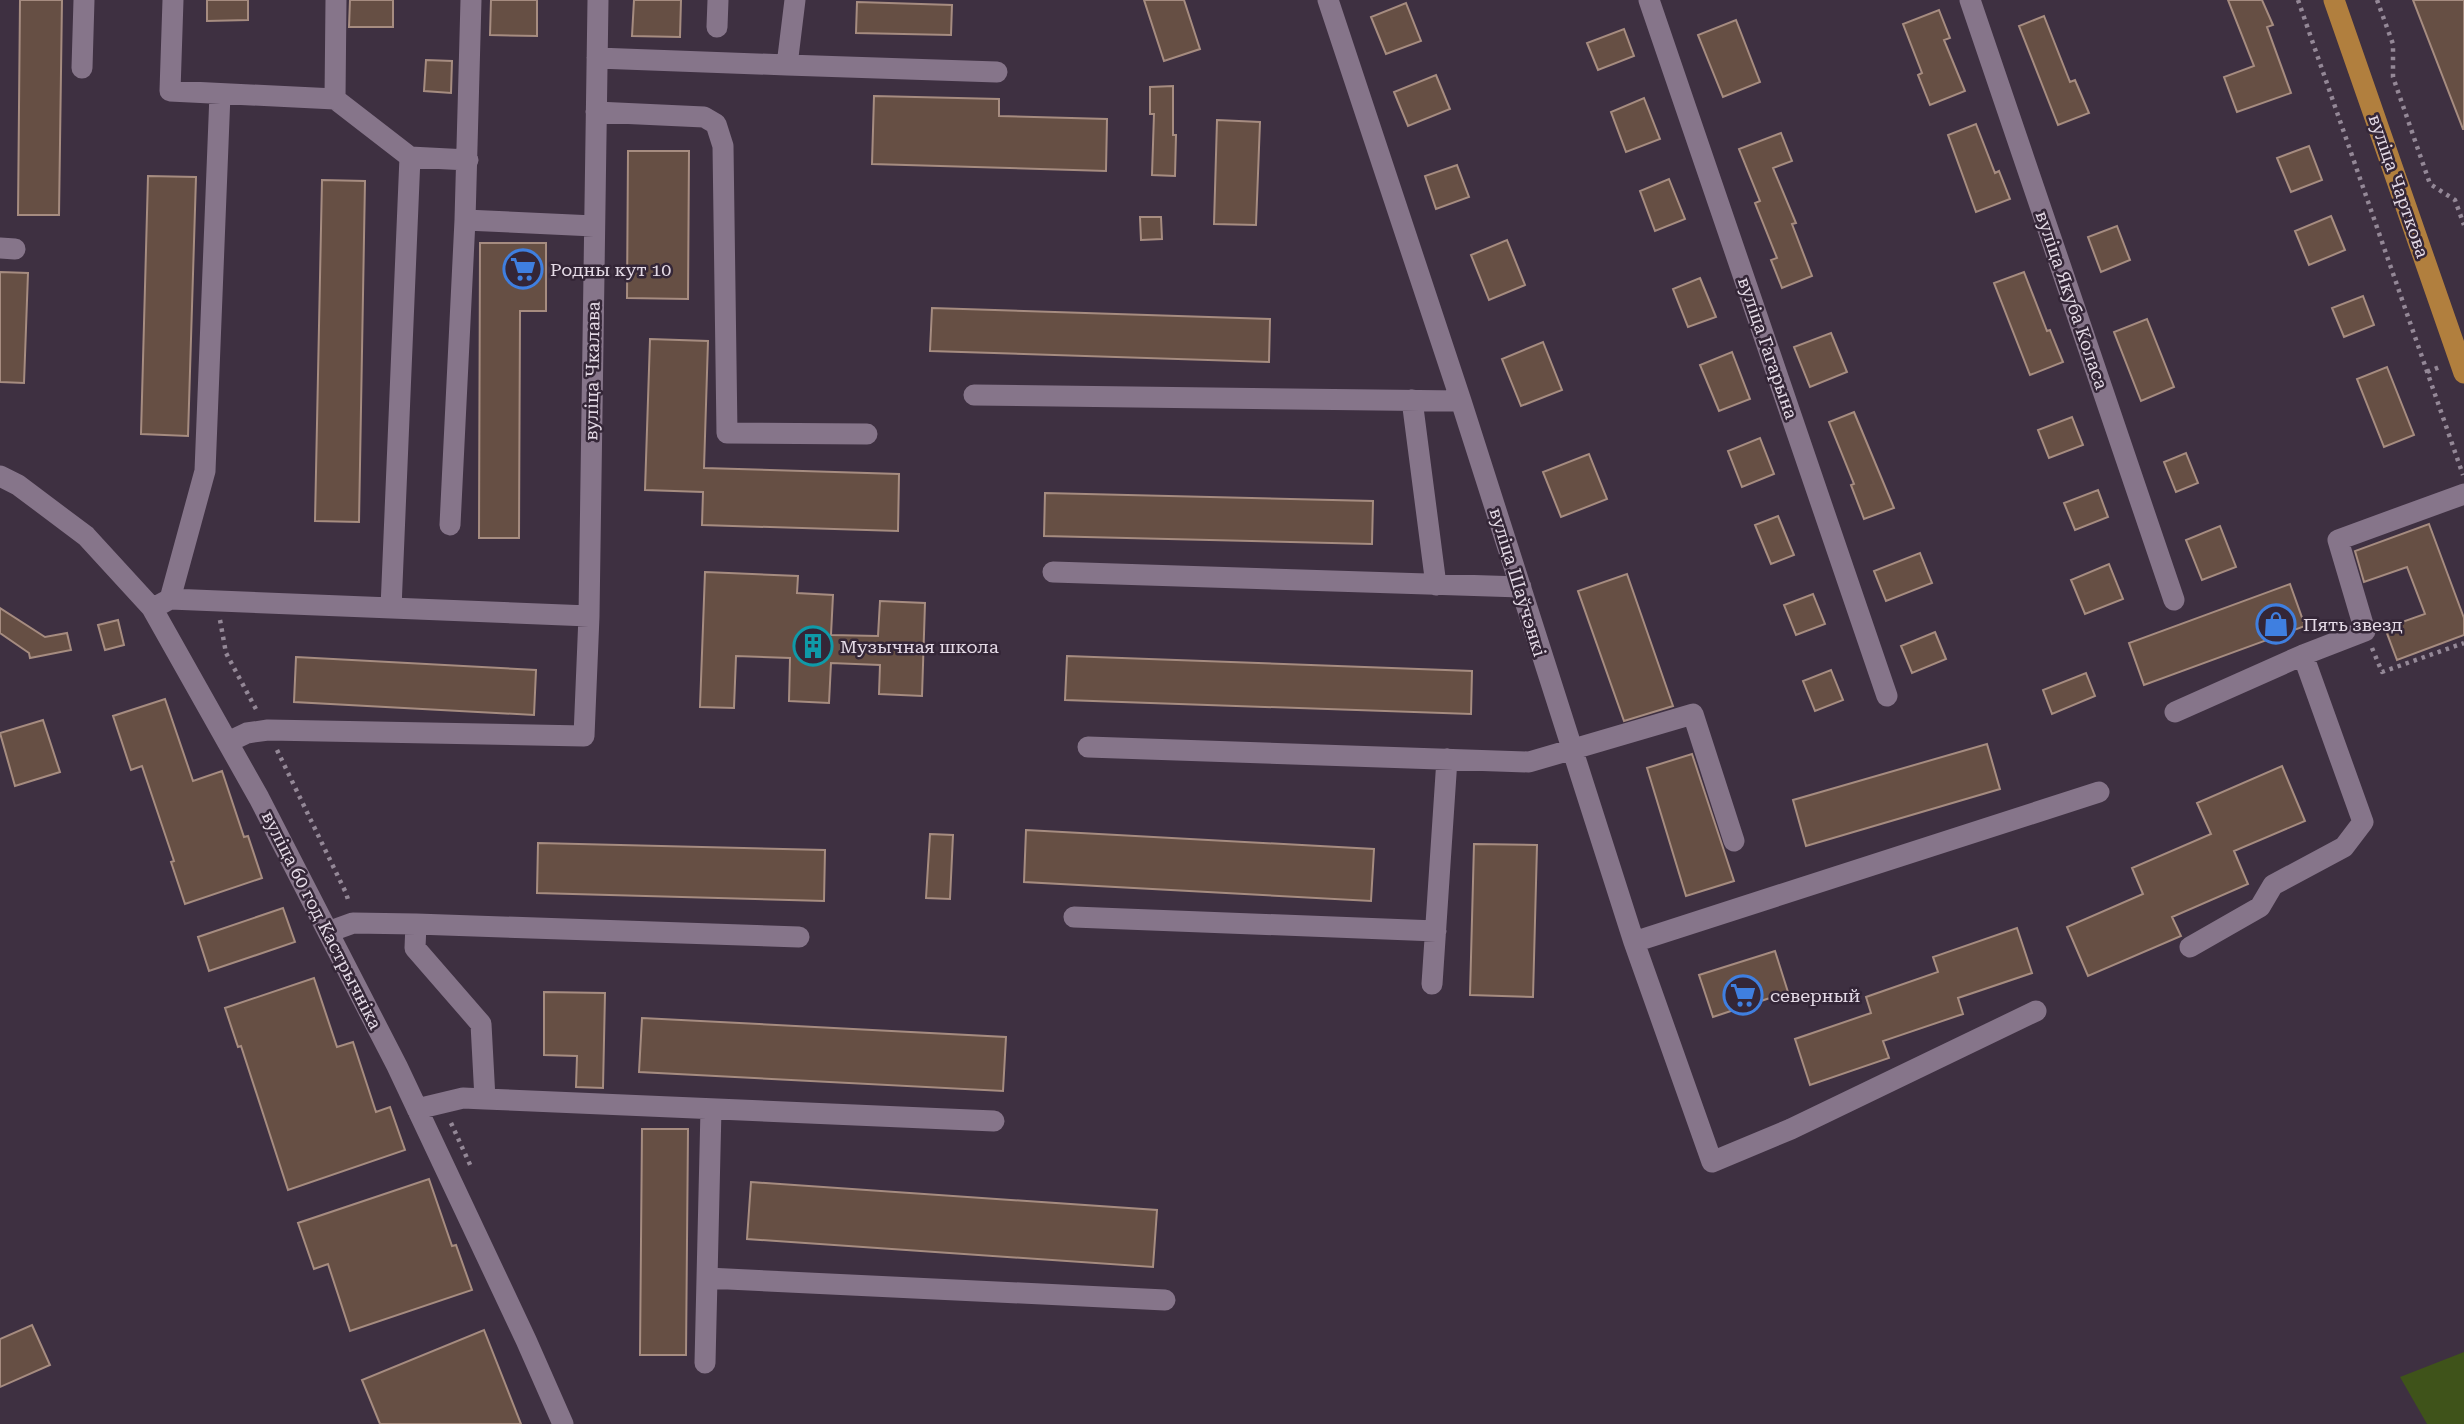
<svg xmlns="http://www.w3.org/2000/svg" width="2464" height="1424" viewBox="0 0 2464 1424" font-family="'Roboto Serif',serif">
<style>
.green{fill:#3f531a}
.building{fill:#664f44;stroke:#a68c80;stroke-width:2}
.lines{fill:none;stroke-linecap:round;stroke-linejoin:round}
.path{stroke:#948897;stroke-width:4.5;stroke-dasharray:3.5 5;stroke-linecap:butt}
.minor{stroke:#86758a;stroke-width:21}
.major{stroke:#b17f3e;stroke-width:21}
.labels{text-anchor:middle;dominant-baseline:central;stroke-width:5;stroke-linejoin:round;paint-order:stroke}
.street-label{font-size:18px;fill:#e4dae6;stroke:#342637}
.poi-label{font-size:18px;fill:#e4dae6;stroke:#342637;text-anchor:start}
</style>
<rect width="100%" height="100%" fill="#3e3041"/>
<path class="green" d="M 2464,1352 L 2464,1424 L 2427,1424 L 2400,1377 Z"/>
<path class="building" d="M 20,0 L 62,0 L 59,215 L 18,215 Z
M 207,0 L 248,0 L 248,20 L 207,21 Z
M 350,0 L 393,0 L 393,27 L 349,27 Z
M 491,0 L 537,0 L 537,36 L 490,35 Z
M 634,0 L 681,0 L 680,37 L 632,36 Z
M 1144,0 L 1184,0 L 1200,49 L 1164,61 Z
M 2228,0 L 2262,0 L 2273,25 L 2267,27 L 2291,93 L 2237,112 L 2224,77 L 2254,66 Z
M 2413,0 L 2464,0 L 2464,129 L 2463,129 Z
M 857,2 L 952,5 L 951,35 L 856,33 Z
M 1406,3 L 1421,41 L 1386,54 L 1371,17 Z
M 1939,10 L 1950,38 L 1944,40 L 1965,91 L 1930,105 L 1918,75 L 1922,73 L 1903,24 Z
M 2044,16 L 2070,82 L 2075,80 L 2089,113 L 2058,125 L 2019,26 Z
M 1736,20 L 1760,82 L 1723,97 L 1698,35 Z
M 1624,29 L 1634,56 L 1598,70 L 1587,43 Z
M 426,60 L 452,61 L 451,93 L 424,91 Z
M 1436,75 L 1450,109 L 1408,126 L 1394,92 Z
M 1173,86 L 1173,135 L 1176,135 L 1175,176 L 1152,175 L 1154,114 L 1150,114 L 1150,87 Z
M 874,96 L 999,99 L 999,116 L 1107,119 L 1106,171 L 872,164 Z
M 1644,98 L 1660,139 L 1626,152 L 1611,112 Z
M 1217,120 L 1260,122 L 1256,225 L 1214,224 Z
M 1976,124 L 1995,173 L 1999,171 L 2010,199 L 1976,212 L 1948,135 Z
M 1781,133 L 1792,161 L 1773,168 L 1796,223 L 1792,224 L 1812,276 L 1782,288 L 1771,260 L 1777,258 L 1755,203 L 1760,201 L 1739,149 Z
M 2309,146 L 2322,180 L 2291,192 L 2277,158 Z
M 628,151 L 689,151 L 688,299 L 627,298 Z
M 1457,165 L 1469,197 L 1436,209 L 1425,176 Z
M 148,176 L 196,177 L 188,436 L 141,434 Z
M 1669,179 L 1685,219 L 1655,231 L 1640,191 Z
M 322,180 L 365,181 L 359,522 L 315,521 Z
M 2331,216 L 2345,250 L 2309,265 L 2295,231 Z
M 1140,217 L 1161,217 L 1162,239 L 1141,240 Z
M 2117,226 L 2130,260 L 2101,272 L 2088,237 Z
M 1507,240 L 1525,285 L 1489,300 L 1471,255 Z
M 480,243 L 546,243 L 546,311 L 520,311 L 519,538 L 479,538 Z
M 0,272 L 28,273 L 24,383 L 0,382 Z
M 2024,272 L 2047,331 L 2050,330 L 2063,362 L 2030,375 L 1994,283 Z
M 1700,278 L 1716,317 L 1688,327 L 1673,289 Z
M 2363,296 L 2374,325 L 2344,337 L 2332,308 Z
M 932,308 L 1270,319 L 1269,362 L 930,351 Z
M 2147,319 L 2174,387 L 2141,401 L 2114,332 Z
M 1831,333 L 1847,372 L 1810,387 L 1794,347 Z
M 650,339 L 708,341 L 704,468 L 899,474 L 898,531 L 702,525 L 703,492 L 645,490 Z
M 1543,342 L 1562,390 L 1521,406 L 1502,359 Z
M 1732,352 L 1750,399 L 1719,411 L 1700,365 Z
M 2387,367 L 2414,435 L 2384,447 L 2357,379 Z
M 1854,412 L 1894,508 L 1864,519 L 1851,485 L 1854,484 L 1829,422 Z
M 2072,417 L 2083,445 L 2049,458 L 2038,430 Z
M 1760,438 L 1774,474 L 1742,487 L 1728,451 Z
M 2186,453 L 2198,483 L 2176,492 L 2164,462 Z
M 1589,454 L 1607,499 L 1561,517 L 1543,472 Z
M 2098,490 L 2108,517 L 2075,530 L 2064,503 Z
M 1045,493 L 1373,501 L 1372,544 L 1044,536 Z
M 1778,516 L 1794,555 L 1771,564 L 1755,525 Z
M 2429,524 L 2464,618 L 2464,635 L 2397,660 L 2385,628 L 2425,614 L 2407,567 L 2364,582 L 2355,551 Z
M 2220,526 L 2236,567 L 2202,580 L 2186,540 Z
M 1920,553 L 1932,583 L 1886,601 L 1874,571 Z
M 2109,564 L 2123,599 L 2085,614 L 2071,580 Z
M 705,572 L 798,576 L 797,593 L 833,595 L 831,635 L 878,636 L 880,601 L 925,603 L 922,696 L 879,694 L 880,665 L 831,663 L 829,703 L 789,701 L 790,658 L 736,656 L 734,708 L 700,707 Z
M 1627,574 L 1673,706 L 1624,721 L 1578,591 Z
M 2290,584 L 2305,626 L 2144,685 L 2129,643 Z
M 1813,594 L 1825,624 L 1796,635 L 1784,605 Z
M 0,608 L 45,637 L 67,633 L 71,650 L 30,658 L 29,653 L 0,633 Z
M 118,620 L 124,645 L 105,650 L 98,625 Z
M 1935,632 L 1946,659 L 1912,673 L 1901,646 Z
M 1067,656 L 1472,671 L 1471,714 L 1065,700 Z
M 296,657 L 536,670 L 534,715 L 294,702 Z
M 1831,670 L 1843,700 L 1815,711 L 1803,681 Z
M 2086,673 L 2095,696 L 2052,714 L 2043,690 Z
M 165,699 L 193,781 L 222,771 L 244,837 L 248,836 L 262,878 L 185,904 L 171,862 L 174,861 L 142,766 L 131,770 L 113,716 Z
M 43,720 L 60,772 L 15,786 L 0,733 Z
M 1987,744 L 2000,789 L 1806,846 L 1793,800 Z
M 1692,754 L 1734,881 L 1686,896 L 1647,768 Z
M 2282,766 L 2305,821 L 2234,851 L 2248,884 L 2172,917 L 2181,936 L 2088,976 L 2067,927 L 2143,894 L 2132,868 L 2211,834 L 2197,803 Z
M 1026,830 L 1374,849 L 1371,901 L 1024,882 Z
M 930,834 L 953,835 L 950,899 L 926,898 Z
M 538,843 L 825,850 L 824,901 L 537,893 Z
M 1474,844 L 1537,845 L 1533,997 L 1470,995 Z
M 283,908 L 295,942 L 209,971 L 198,937 Z
M 2017,928 L 2032,973 L 1958,998 L 1963,1014 L 1883,1041 L 1889,1058 L 1810,1085 L 1795,1039 L 1871,1013 L 1866,997 L 1938,972 L 1933,957 Z
M 1775,951 L 1788,992 L 1713,1017 L 1699,975 Z
M 314,978 L 337,1047 L 353,1042 L 376,1112 L 390,1107 L 405,1150 L 288,1190 L 241,1046 L 238,1047 L 225,1008 Z
M 544,992 L 605,993 L 603,1088 L 576,1087 L 577,1056 L 544,1055 Z
M 642,1018 L 1006,1037 L 1003,1091 L 639,1072 Z
M 642,1129 L 688,1129 L 686,1355 L 640,1355 Z
M 429,1179 L 452,1246 L 456,1245 L 472,1290 L 350,1331 L 328,1264 L 314,1269 L 298,1223 Z
M 751,1182 L 1157,1210 L 1153,1267 L 747,1239 Z
M 32,1325 L 50,1365 L 0,1387 L 0,1339 Z
M 484,1330 L 521,1424 L 380,1424 L 362,1380 Z"/>
<g class="lines">
<path class="path" d="M 2298,0 L 2463,475
M 2377,0 L 2393,44 L 2393,77 L 2430,184 L 2455,200 L 2464,225
M 2427,372 L 2442,366
M 220,620 L 226,653 L 257,711
M 2372,648 L 2382,672 L 2464,643
M 277,750 L 346,893 L 349,903
M 451,1123 L 472,1169"/>
<path class="minor" d="M 173,0 L 170,91 L 335,99 L 410,157 L 468,160
M 1328,0 L 1461,401 L 1634,942 L 1712,1162 L 1791,1129 L 2036,1011
M 1649,0 L 1887,696
M 1970,0 L 2174,600
M 717,27 L 718,0
M 597,58 L 787,65 L 795,0
M 787,65 L 997,72
M 82,68 L 84,0
M 335,99 L 336,0
M 596,112 L 704,117 L 716,124 L 723,146 L 727,433 L 867,434
M 465,220 L 471,0
M 0,248 L 15,249
M 974,395 L 1461,401
M 1412,400 L 1436,585
M 0,476 L 18,485 L 86,536 L 152,608 L 259,798 L 397,1066 L 526,1340 L 563,1424
M 450,525 L 465,220 L 594,226
M 1053,572 L 1521,587
M 170,599 L 205,471 L 220,94
M 159,605 L 170,599 L 589,616
M 391,608 L 410,157
M 2175,712 L 2303,655 L 2365,631 L 2338,540 L 2464,494
M 228,742 L 247,733 L 268,730 L 584,736 L 589,616 L 598,0
M 1088,747 L 1529,762 L 1693,714 L 1734,841
M 1074,917 L 1436,931
M 416,924 L 799,937
M 328,932 L 353,923 L 416,924 L 415,948 L 481,1024 L 485,1099 L 463,1098 L 417,1109
M 1634,942 L 2099,792
M 2190,947 L 2260,907 L 2273,885 L 2344,847 L 2363,822 L 2303,655
M 1432,984 L 1447,759
M 485,1099 L 994,1121
M 707,1278 L 1165,1300
M 705,1363 L 711,1109"/>
<path class="major" d="M 2334,0 L 2464,373"/>
</g>
<defs>
<g id="supermarket-ring" transform="scale(2.0125)"><circle r="9.5" fill="#342637" stroke="#3f7fe0" stroke-width="1.5"/><path d="M-6-5.5h2.5l.6 2H6L4.5 2H-2.5L-4.4-4H-6ZM-1.5 3.2a1.3 1.3 0 1 0 .1 0ZM3 3.2a1.3 1.3 0 1 0 .1 0Z" fill="#3f7fe0"/></g>
<g id="shop-ring" transform="scale(2.0125)"><circle r="9.5" fill="#342637" stroke="#3f7fe0" stroke-width="1.5"/><path d="M-5-2.5h2.3a2.7 3.5 0 0 1 5.4 0H5L5.5 6h-11ZM-1.5-2.5h3a1.5 2.3 0 0 0-3 0Z" fill="#3f7fe0"/></g>
<g id="building-ring" transform="scale(2.0125)"><circle r="9.5" fill="#342637" stroke="#0f9aa8" stroke-width="1.5"/><path d="M-4-6H4V6H1V3H-1V6H-4ZM-2.5-4.3h1.7v1.8h-1.7ZM.8-4.3h1.7v1.8H.8ZM-2.5-1h1.7V.8h-1.7ZM.8-1h1.7V.8H.8Z" fill="#0f9aa8"/></g>
</defs>
<g fill-rule="evenodd">
<use href="#supermarket-ring" x="523" y="269"/>
<use href="#shop-ring" x="2276" y="624"/>
<use href="#building-ring" x="813" y="646"/>
<use href="#supermarket-ring" x="1743" y="995"/>
</g>
<g class="labels">
<g class="street-label">
<text transform="translate(2399 186) rotate(71)">вуліца Чарткова</text>
<text transform="translate(2072 300) rotate(71)">вуліца Якуба Коласа</text>
<text transform="translate(1768 348) rotate(71)">вуліца Гагарына</text>
<text transform="translate(592 371) rotate(-89)">вуліца Чкалава</text>
<text transform="translate(1518 582) rotate(73)">вуліца Шаўчэнкі</text>
<text transform="translate(322 920) rotate(63)">вуліца 60 год Кастрычніка</text>
</g>
<g class="poi-label">
<text x="550" y="269">Родны кут 10</text>
<text x="2303" y="624">Пять звезд</text>
<text x="840" y="646">Музычная школа</text>
<text x="1770" y="995">северный</text>
</g>
</g>
</svg>
